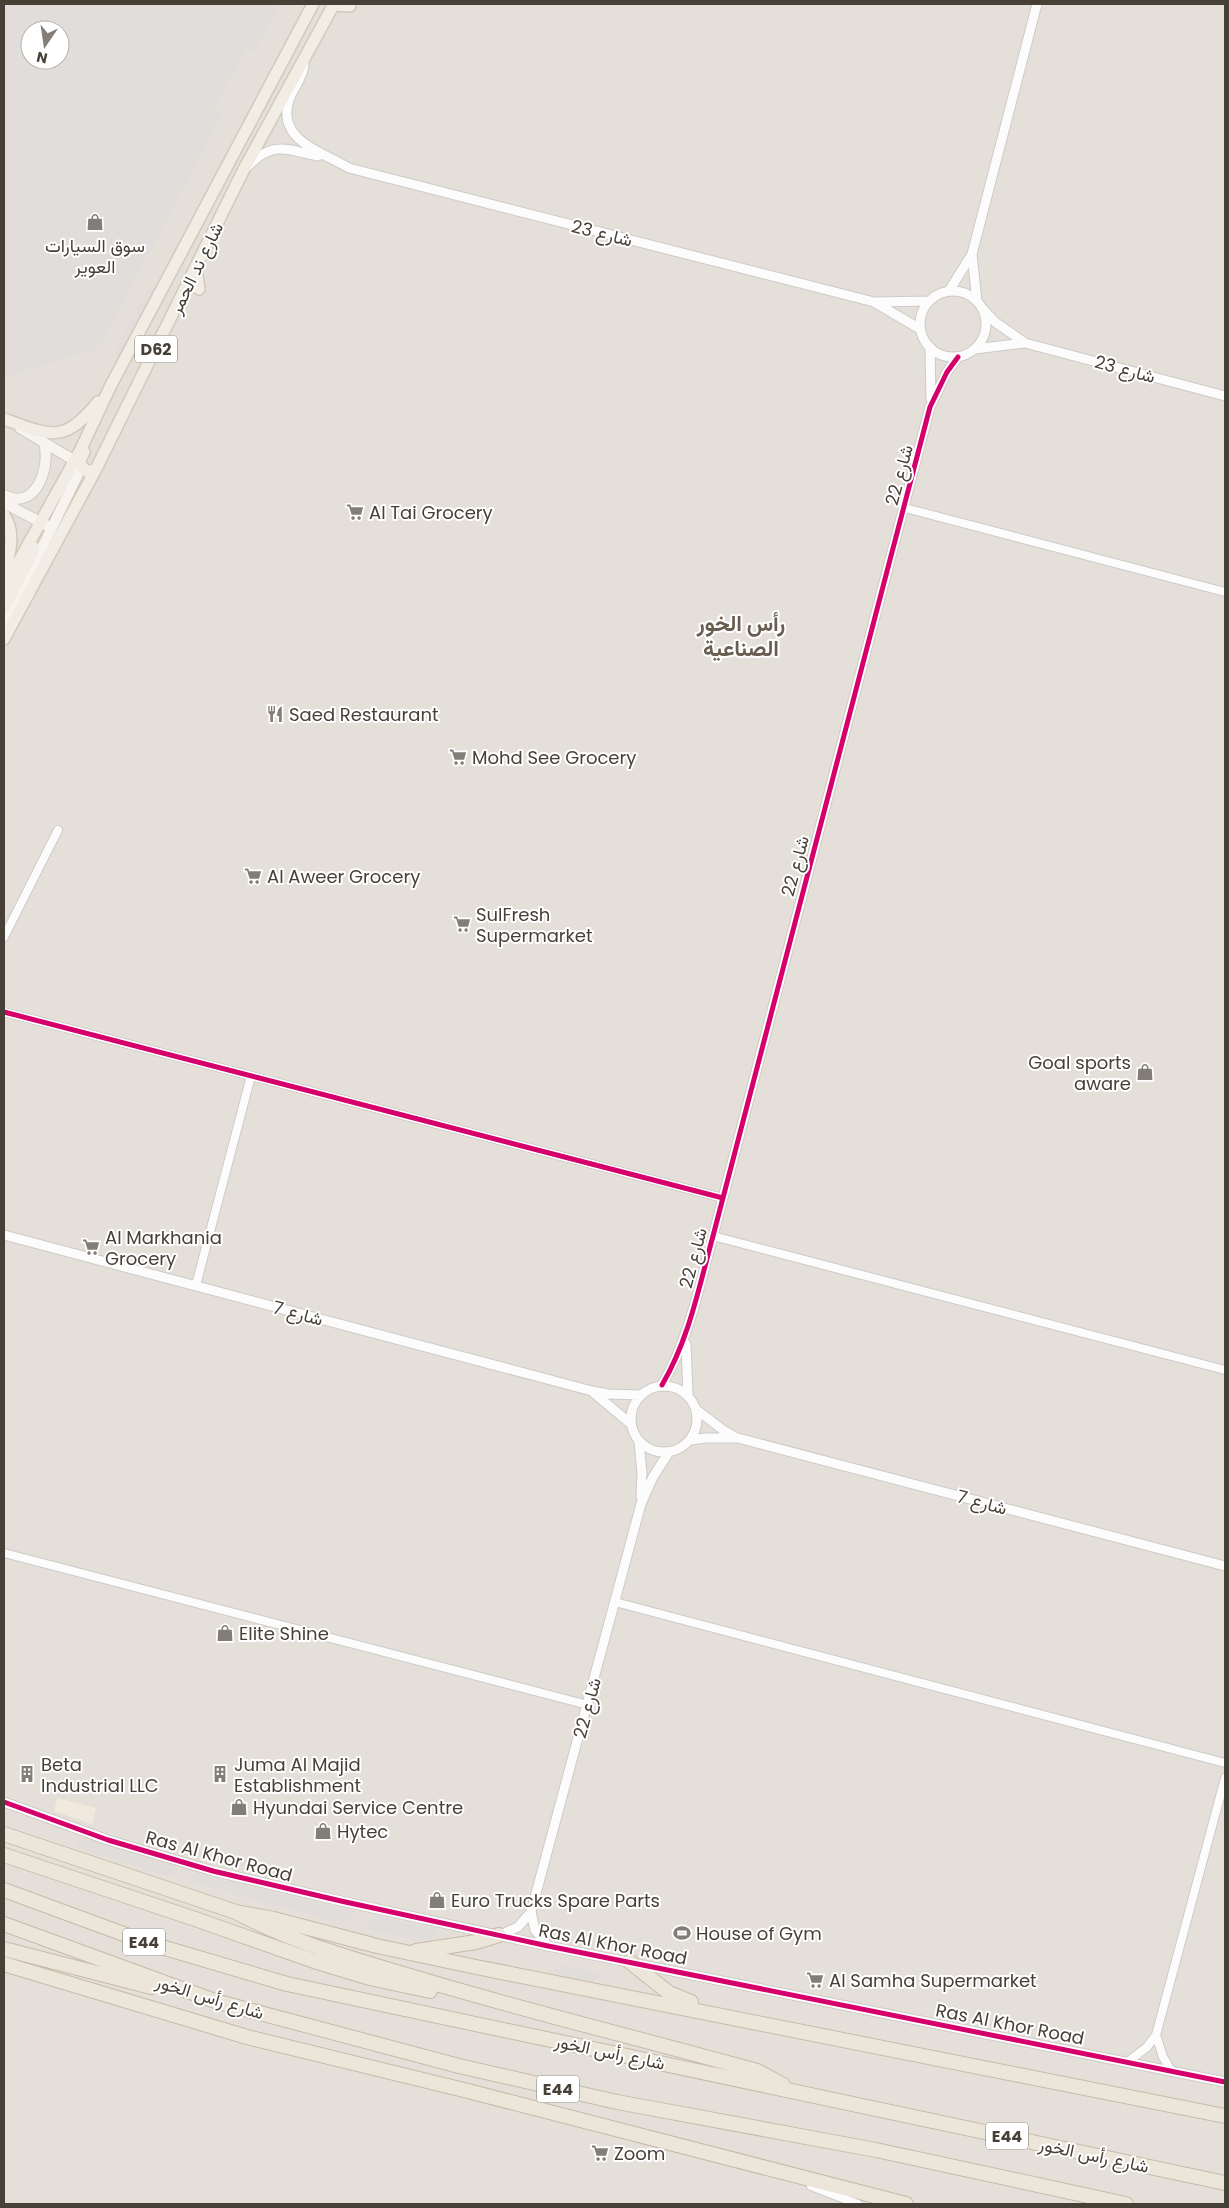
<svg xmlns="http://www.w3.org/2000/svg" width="1229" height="2208" viewBox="0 0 1229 2208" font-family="Poppins,Vazirmatn,sans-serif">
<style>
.residential{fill:#e4e0d9;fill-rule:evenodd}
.commercial{fill:#f2e9de}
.parking{fill:#e0dddb;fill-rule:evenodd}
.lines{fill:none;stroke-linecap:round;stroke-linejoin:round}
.minor-casing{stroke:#cdcac7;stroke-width:10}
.tertiary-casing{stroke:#cdcac7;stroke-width:11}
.secondary-casing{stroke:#cfcbc2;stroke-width:12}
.primary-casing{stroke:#d2c9ba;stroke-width:14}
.motorway-casing{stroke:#c7baa8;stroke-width:16}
.minor{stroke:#fdfcfc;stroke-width:8}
.tertiary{stroke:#fdfcfc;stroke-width:9}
.secondary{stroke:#f7f4ef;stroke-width:10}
.primary{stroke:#f1ece4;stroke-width:11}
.motorway{stroke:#ebe5da;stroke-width:14}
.cycleway-casing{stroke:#fff;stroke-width:8}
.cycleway{stroke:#d6006c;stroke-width:5}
.labels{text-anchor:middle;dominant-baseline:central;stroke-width:4;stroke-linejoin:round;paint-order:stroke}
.shield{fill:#fff;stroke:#7e7973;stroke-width:1}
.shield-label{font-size:16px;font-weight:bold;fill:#464037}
.street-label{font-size:18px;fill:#464037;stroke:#fff}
.poi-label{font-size:18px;fill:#464037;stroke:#fff;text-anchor:start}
.district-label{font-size:22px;font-weight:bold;fill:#685d4f;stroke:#fff}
</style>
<rect width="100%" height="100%" fill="#f0eeeb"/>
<path class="residential" d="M 4,4 L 1225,4 L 1225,2204 L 4,2204 ZM 30,30 L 60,30 L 60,60 L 30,60 Z"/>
<path class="commercial" d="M 57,1798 L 96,1808 L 92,1824 L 54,1811 Z"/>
<path class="parking" d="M 4,4 L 280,4 L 255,52 L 246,49 L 213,111 L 222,116 L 99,348 L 4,377 ZM 30,30 L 60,30 L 60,60 L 30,60 Z
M 156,288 L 119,359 L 115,353 L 148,290 Z
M 84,1838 L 180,1869 L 169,1877 L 74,1846 Z
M 195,1873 L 357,1912 L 343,1924 L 186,1880 Z
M 377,1916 L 440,1930 L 430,1943 L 361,1928 Z
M 559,1964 L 602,1975 L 586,1987 L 544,1977 Z"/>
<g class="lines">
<g class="minor-casing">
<path id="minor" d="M 905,508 L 1225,592
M 4,937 L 58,830
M 4,1012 L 723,1198
M 713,1236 L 1225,1370
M 196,1285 L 251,1076
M 4,1553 L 588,1705
M 615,1602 L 1225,1763
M 1156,2035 L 1163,2057 L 1171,2070
M 1129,2061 L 1147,2047 L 1156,2035 L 1225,1778
M 811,2186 L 858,2204"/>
</g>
<g class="tertiary-casing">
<path id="tertiary" d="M 304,65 C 303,78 293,88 289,100 C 276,141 323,152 349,168 L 874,302 L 920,329
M 248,166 C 274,140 286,150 318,156
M 972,254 L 977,301
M 949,291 L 972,254 L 1037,4
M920 324a33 33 0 1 1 66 0a33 33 0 1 1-66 0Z
M 876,302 L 929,301
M 983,309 L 995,322 L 1025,343 L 1225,396
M 930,347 L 931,399
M 975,349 L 1024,343
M 4,1235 L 592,1391 L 608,1394 L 640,1395
M 686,1344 L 688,1394
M 662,1385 C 689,1339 699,1287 713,1236 L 930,407 L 947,372 L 958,357
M631 1419a33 33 0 1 1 66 0a33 33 0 1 1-66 0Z
M 594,1393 L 631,1424
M 697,1410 L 723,1430 L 735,1437
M 690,1440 L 706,1438 L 738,1438 L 1225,1566
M 639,1442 L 642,1473 L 641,1497
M 4,1802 L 108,1840 L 213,1871 L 341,1901 L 548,1946 L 1225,2082
M 531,1912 L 535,1930 L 548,1946
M 500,1935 L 518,1927 L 531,1912 L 641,1504 L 653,1477 L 669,1452"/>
</g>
<g class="secondary-casing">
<path id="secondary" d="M 4,495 C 36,512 51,467 44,442
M 4,503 L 48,526
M 4,626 L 79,472 L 75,461 L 20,428"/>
</g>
<g class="primary-casing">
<path id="primary" d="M 333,5 L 350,6
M 196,269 L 199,289
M 4,419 C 50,436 64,444 98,402
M 84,452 L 80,460 L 81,466 L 88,472 L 96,469
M 4,515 C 16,533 10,554 4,572
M 4,588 L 80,451 L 110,387 L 313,4
M 4,609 L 33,552 L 33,547 L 28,546
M 4,639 L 96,469 L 243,171 L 334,4"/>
</g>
<g class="motorway-casing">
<path id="motorway" d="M 4,1834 L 236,1912 C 291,1942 351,1958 410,1976 C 525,2011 642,2039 757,2071 L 783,2085
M 4,1855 L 198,1920 L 314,1961 L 370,1978 L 430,1991
M 4,1890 L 148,1943 L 287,1984 L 1225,2183
M 236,1912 L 274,1919 L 377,1946 L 476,1967 L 1225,2116
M 4,1924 L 215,2001 L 459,2066 L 617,2102 L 876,2150 L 1126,2204
M 4,1949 L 151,1987
M 416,1951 L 476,1942 L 499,1935
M 630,1962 L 669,1993 L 691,2002
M 4,1964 L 247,2037 L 464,2090 L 906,2204"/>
</g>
<use href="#minor" class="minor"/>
<use href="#tertiary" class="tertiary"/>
<use href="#secondary" class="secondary"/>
<use href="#primary" class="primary"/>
<use href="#motorway" class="motorway"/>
<g class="cycleway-casing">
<path id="cycleway" d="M 4,1012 L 723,1198
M 662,1385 C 689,1339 699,1287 713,1236 L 930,407 L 947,372 L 958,357
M 4,1802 L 108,1840 L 213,1871 L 341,1901 L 548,1946 L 1225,2082"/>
</g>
<use href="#cycleway" class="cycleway"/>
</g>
<defs>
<g id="shop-bare" transform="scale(1.35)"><path d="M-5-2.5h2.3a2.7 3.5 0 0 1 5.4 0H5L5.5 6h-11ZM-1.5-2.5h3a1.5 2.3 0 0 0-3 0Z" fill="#827d76" stroke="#fff" stroke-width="2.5" paint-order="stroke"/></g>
<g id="supermarket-bare" transform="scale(1.35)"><path d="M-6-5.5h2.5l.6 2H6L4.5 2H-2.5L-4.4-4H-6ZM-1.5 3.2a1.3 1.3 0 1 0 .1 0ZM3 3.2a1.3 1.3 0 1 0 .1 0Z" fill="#827d76" stroke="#fff" stroke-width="2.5" paint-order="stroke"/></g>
<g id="restaurant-bare" transform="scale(1.35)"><path d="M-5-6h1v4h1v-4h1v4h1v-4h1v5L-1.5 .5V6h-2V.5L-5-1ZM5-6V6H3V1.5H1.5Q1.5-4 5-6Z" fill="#827d76" stroke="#fff" stroke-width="2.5" paint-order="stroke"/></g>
<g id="building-bare" transform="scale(1.35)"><path d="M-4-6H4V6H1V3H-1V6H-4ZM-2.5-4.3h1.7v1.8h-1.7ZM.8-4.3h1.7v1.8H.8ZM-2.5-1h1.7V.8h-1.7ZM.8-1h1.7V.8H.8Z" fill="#827d76" stroke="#fff" stroke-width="2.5" paint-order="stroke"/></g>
<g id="stadium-bare" transform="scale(1.35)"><path d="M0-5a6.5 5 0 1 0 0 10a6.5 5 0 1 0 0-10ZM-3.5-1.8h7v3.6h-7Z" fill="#827d76" stroke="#fff" stroke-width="2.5" paint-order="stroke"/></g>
</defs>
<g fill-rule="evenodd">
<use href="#shop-bare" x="95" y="222"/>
<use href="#supermarket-bare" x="355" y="512"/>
<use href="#restaurant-bare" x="275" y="714"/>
<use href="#supermarket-bare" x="458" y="757"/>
<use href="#supermarket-bare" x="253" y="876"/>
<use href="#supermarket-bare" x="462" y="924"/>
<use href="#shop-bare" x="1145" y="1072"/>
<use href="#supermarket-bare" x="91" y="1247"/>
<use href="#shop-bare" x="225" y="1633"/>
<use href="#building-bare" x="27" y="1774"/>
<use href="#building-bare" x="220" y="1774"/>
<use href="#shop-bare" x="239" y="1807"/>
<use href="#shop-bare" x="323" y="1831"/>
<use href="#shop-bare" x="437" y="1900"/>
<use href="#stadium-bare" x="682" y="1933"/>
<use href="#supermarket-bare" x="815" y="1980"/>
<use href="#supermarket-bare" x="600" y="2153"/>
</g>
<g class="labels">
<g class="shield">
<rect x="135" y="335.5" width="42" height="27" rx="4"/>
<rect x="123" y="1928.5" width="42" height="27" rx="4"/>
<rect x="537" y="2075.5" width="42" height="27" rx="4"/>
<rect x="986" y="2122.5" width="42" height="27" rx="4"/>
</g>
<g class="shield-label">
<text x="156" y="349">D62</text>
<text x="144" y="1942">E44</text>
<text x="558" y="2089">E44</text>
<text x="1007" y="2136">E44</text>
</g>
<g class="street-label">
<text transform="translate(602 233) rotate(14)">شارع 23</text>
<text transform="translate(196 268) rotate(-64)">شارع ند الحمر</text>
<text transform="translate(1125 369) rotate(15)">شارع 23</text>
<text transform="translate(899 475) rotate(-75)">شارع 22</text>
<text transform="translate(795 866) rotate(-75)">شارع 22</text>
<text transform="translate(693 1258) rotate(-75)">شارع 22</text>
<text transform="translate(298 1313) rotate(15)">شارع 7</text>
<text transform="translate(982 1502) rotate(15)">شارع 7</text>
<text transform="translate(587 1708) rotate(-75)">شارع 22</text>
<text transform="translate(219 1856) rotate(15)">Ras Al Khor Road</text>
<text transform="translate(613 1944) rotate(11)">Ras Al Khor Road</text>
<text transform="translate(210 1997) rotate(17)">شارع رأس الخور</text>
<text transform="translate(1010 2024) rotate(11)">Ras Al Khor Road</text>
<text transform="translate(610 2052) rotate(12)">شارع رأس الخور</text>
<text transform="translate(1094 2155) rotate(12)">شارع رأس الخور</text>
</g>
<g class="poi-label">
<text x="95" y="245" text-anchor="middle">سوق السيارات<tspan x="95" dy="21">العوير</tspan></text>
<text x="369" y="512">Al Tai Grocery</text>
<text x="289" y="714">Saed Restaurant</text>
<text x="472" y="757">Mohd See Grocery</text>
<text x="267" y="876">Al Aweer Grocery</text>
<text x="476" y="914">SulFresh<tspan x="476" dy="21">Supermarket</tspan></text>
<text x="1131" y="1062" text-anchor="end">Goal sports<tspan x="1131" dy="21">aware</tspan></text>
<text x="105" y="1237">Al Markhania<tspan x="105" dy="21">Grocery</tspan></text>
<text x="239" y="1633">Elite Shine</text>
<text x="41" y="1764">Beta<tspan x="41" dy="21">Industrial LLC</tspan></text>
<text x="234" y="1764">Juma Al Majid<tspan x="234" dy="21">Establishment</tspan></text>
<text x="253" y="1807">Hyundai Service Centre</text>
<text x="337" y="1831">Hytec</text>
<text x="451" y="1900">Euro Trucks Spare Parts</text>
<text x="696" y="1933">House of Gym</text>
<text x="829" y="1980">Al Samha Supermarket</text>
<text x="614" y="2153">Zoom</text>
</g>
<g class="district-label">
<text x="741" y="623">رأس الخور<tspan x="741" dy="25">الصناعية</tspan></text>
</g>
</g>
<rect width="1229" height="2208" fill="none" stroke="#464037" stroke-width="10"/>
<g transform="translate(45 45) rotate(193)"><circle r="24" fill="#ffffff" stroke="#b5b3af"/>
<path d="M0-4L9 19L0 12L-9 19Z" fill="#827d76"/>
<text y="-8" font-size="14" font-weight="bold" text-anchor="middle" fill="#464037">N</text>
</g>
</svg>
